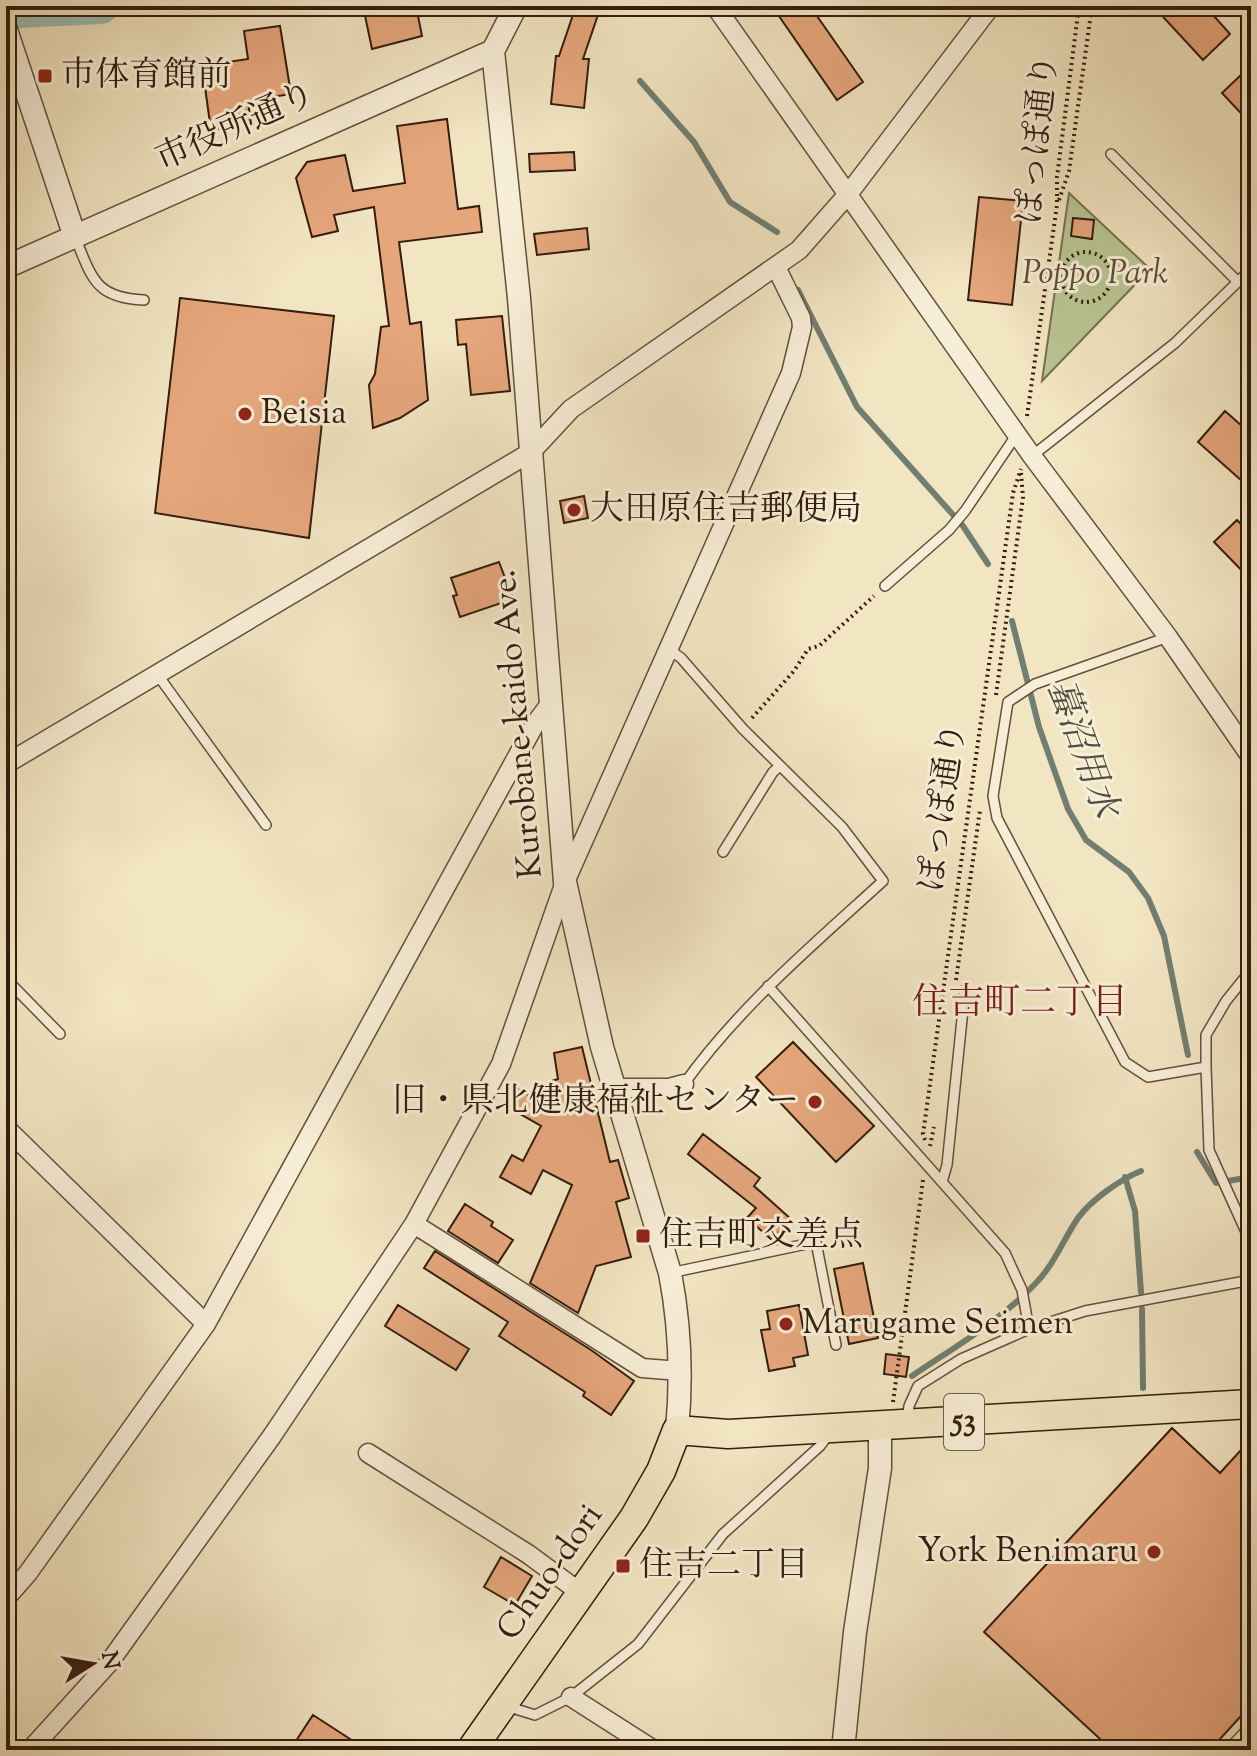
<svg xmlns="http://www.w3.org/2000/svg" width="1257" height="1756" viewBox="0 0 1257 1756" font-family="'Sorts Mill Goudy','Noto Serif JP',serif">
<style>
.green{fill:#b9c594;stroke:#767151;stroke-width:2}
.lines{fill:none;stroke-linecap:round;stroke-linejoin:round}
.stream{stroke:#717e70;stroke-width:6}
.river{stroke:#9bbfb1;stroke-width:36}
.building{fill:#e6a67c;stroke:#331d0e;stroke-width:2}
.service-casing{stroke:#634f3b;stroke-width:12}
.minor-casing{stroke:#634f3b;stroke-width:21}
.tertiary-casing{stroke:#634f3b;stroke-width:25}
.primary-casing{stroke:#331d0e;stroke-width:31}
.path{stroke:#331d0e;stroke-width:4;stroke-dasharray:2 4;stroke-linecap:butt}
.service{stroke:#f7eed7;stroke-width:9}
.minor{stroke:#f7eed7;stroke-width:18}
.tertiary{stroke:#f7eed7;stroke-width:22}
.primary{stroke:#f2e5c2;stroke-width:28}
.poi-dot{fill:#8f2418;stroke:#f7eed7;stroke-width:3}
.labels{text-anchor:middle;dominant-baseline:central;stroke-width:6;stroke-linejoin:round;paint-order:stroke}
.shield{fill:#f7eed7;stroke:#6e5c4a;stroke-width:2}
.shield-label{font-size:32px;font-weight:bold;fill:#331d0e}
.poi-label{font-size:34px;fill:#331d0e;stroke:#f7eed7;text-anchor:start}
.street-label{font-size:34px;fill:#331d0e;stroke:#f7eed7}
.park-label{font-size:34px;font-style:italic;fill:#5b4f36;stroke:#f7eed7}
.water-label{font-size:36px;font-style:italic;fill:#524e3f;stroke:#f7eed7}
.neighbourhood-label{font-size:36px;fill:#7a1f14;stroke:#f7eed7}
</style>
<rect width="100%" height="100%" fill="#f2e5c2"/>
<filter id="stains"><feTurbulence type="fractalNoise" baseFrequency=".0025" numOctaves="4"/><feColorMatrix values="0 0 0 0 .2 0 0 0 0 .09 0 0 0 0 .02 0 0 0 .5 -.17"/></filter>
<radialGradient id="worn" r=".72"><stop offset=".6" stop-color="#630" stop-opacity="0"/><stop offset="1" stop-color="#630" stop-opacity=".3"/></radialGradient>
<path class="green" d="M 1069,193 L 1150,269 L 1042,381 Z"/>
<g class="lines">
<path class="stream" d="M 640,81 L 694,142 L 730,202 L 777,232
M 798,290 L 857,407 L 963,526 L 988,564
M 1012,621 L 1039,727 L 1068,809 L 1086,840 L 1129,872 L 1148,898 L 1164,936 L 1188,1055
M 1197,1152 L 1216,1183 L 1251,1177
M 1125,1177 L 1135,1211 L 1141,1292
M 1142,1309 L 1143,1388
M 912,1376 C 953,1348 1000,1321 1035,1284 C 1054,1265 1063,1240 1078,1218 C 1091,1200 1121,1179 1141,1171"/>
<path class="river" d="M 18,10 L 101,6"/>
</g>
<path class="building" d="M 363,6 L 416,6 L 422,36 L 372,49 Z
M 576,6 L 601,6 L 583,59 L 589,59 L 584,108 L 551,104 L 556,56 L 559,56 Z
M 772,6 L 810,6 L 863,82 L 837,100 Z
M 1153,6 L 1205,6 L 1230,34 L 1203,60 Z
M 280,26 L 291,94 L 248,101 L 251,124 L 211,130 L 202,66 L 248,59 L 244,31 Z
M 1242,74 L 1251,84 L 1251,124 L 1222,93 Z
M 447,119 L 458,209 L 479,206 L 482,232 L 399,242 L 410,324 L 421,322 L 428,400 L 400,418 L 373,428 L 369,385 L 375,374 L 381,327 L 389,326 L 374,207 L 334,215 L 338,231 L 312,237 L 296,178 L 307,162 L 345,155 L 353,191 L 405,183 L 397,126 Z
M 574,152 L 575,170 L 530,172 L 529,154 Z
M 979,197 L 1023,201 L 1012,305 L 968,300 Z
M 1073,218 L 1094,220 L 1092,239 L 1071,236 Z
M 587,228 L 589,249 L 537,255 L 534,234 Z
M 180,298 L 334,316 L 309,538 L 155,513 Z
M 502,316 L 510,391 L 471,395 L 466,344 L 458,345 L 456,320 Z
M 1225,411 L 1251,434 L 1251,489 L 1198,442 Z
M 584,496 L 588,518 L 564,523 L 560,501 Z
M 1237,520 L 1251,534 L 1251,580 L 1214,542 Z
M 499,562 L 513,599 L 460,617 L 453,596 L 457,595 L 451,578 Z
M 793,1042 L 874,1126 L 836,1162 L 756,1077 Z
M 582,1047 L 610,1162 L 618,1160 L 629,1198 L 616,1202 L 631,1257 L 596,1266 L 578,1313 L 530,1283 L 572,1185 L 543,1170 L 531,1194 L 500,1177 L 512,1155 L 523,1161 L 541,1126 L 508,1107 L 518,1089 L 560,1113 L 552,1081 L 558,1079 L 554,1053 Z
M 703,1134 L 760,1178 L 754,1186 L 791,1219 L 772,1240 L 747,1218 L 756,1208 L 688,1154 Z
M 465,1204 L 493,1222 L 491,1226 L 513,1240 L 498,1263 L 448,1231 Z
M 435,1251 L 591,1350 L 634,1381 L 611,1415 L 583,1396 L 585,1392 L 499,1336 L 508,1322 L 424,1268 Z
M 863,1263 L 878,1338 L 849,1344 L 834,1269 Z
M 398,1305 L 469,1349 L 456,1370 L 385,1326 Z
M 799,1305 L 808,1355 L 793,1358 L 795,1366 L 769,1371 L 761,1330 L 770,1329 L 767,1311 Z
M 886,1354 L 909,1357 L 906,1377 L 884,1374 Z
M 1172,1428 L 1220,1473 L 1251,1439 L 1251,1705 L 1210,1750 L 1112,1750 L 984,1632 Z
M 501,1557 L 532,1576 L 515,1605 L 484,1587 Z
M 313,1715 L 367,1750 L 290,1750 Z"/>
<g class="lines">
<g class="service-casing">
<path id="service" d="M 1111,154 L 1237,281
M 75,237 C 92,278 95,298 144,300
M 1032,456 L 1175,343 L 1251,269
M 885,586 L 949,530 L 965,511 L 1017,434
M 1168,637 L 1035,684 L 1008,702 L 993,796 L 997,818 L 1125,1062 L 1148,1077 L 1206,1067
M 670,650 L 681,658 L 743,729 L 842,827 L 883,881 C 813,945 739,1007 684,1084
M 157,674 L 266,825
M 723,852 L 773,772 L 780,766
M 1251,970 L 1226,1001 L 1206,1035 L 1206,1067 L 1209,1150 L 1251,1243
M 6,979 L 60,1034
M 768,986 L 1005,1253 L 1022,1290 L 1029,1329
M 942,1182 L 947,1165 L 965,990
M 670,1273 L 816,1242 L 836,1345
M 907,1422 L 909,1406 L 918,1386 L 961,1359 L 1029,1329 L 1085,1311 L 1251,1280
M 506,1706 L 535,1715 L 571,1697 L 638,1644 L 723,1534 L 820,1446 L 829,1434"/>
</g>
<g class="minor-casing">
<path id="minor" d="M 715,6 L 1032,456 L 1168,637 L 1251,757
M 6,764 L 531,452 L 571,409 L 799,250 L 849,193 L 991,6
M 614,1088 L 669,1088 L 684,1084
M 6,1128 L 206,1324
M 414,1224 L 642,1368 L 680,1371
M 368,1453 L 528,1554 L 581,1593
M 6,1598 L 28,1573 L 206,1324 L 535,724 L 550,704
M 571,1697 L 654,1750
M 30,1750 L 108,1664 L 272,1436 L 414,1224 L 501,1064 L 565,882 L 791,373 L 802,327 L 801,318 L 776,267
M 1234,1750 L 1251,1732"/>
</g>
<g class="tertiary-casing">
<path id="tertiary" d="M 516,6 L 493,51 L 519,298 L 565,882 L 602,1047 L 670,1273 C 680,1325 682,1378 677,1430
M 6,30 L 75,237
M 6,267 L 493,51
M 843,1750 L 855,1632 L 880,1468 L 880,1426"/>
</g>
<g class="primary-casing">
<path id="primary" d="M 471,1750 L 634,1518 L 661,1471 L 677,1430 L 728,1434 L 1251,1404"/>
</g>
<path class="path" d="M 1059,200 L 1069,171 L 1092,6
M1061 277a25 25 0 1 1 50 0a25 25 0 1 1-50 0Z
M 1027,416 L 1057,205 L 1057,177 L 1079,6
M 996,695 L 1023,497 L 1021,473
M 752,718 L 794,671 L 808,649 L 819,646 L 874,596
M 956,980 L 980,810
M 925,1140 L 923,1134 L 1013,493 L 1021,469
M 930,1146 L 934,1127
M 893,1402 L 923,1180"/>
<use href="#service" class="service"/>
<use href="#minor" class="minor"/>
<use href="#tertiary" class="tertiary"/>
<use href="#primary" class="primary"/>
</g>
<g class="poi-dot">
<rect x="37" y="68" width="16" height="16" rx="4"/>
<circle cx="245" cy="414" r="8"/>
<circle cx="574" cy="510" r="8"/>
<circle cx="815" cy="1102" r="8"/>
<rect x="635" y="1228" width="16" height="16" rx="4"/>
<circle cx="786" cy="1324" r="8"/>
<circle cx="1154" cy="1552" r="8"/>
<rect x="615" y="1558" width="16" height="16" rx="4"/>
</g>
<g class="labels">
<rect class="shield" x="944" y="1394" width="40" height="56" rx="6"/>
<g class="shield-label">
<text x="964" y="1422">53</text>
</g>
<g class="poi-label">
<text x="61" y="76">市体育館前</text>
<text x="261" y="414">Beisia</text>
<text x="590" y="510">大田原住吉郵便局</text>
<text x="799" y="1102" text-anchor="end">旧・県北健康福祉センター</text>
<text x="659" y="1236">住吉町交差点</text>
<text x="802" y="1324">Marugame Seimen</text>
<text x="1138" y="1552" text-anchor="end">York Benimaru</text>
<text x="639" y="1566">住吉二丁目</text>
</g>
<g class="street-label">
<text transform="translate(236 128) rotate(-24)">市役所通り</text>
<text transform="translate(1039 139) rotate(-84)">ぽっぽ通り</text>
<text transform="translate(519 724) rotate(-95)">Kurobane-kaido Ave.</text>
<text transform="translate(944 807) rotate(-82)">ぽっぽ通り</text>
<text transform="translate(551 1573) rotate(-55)">Chuo-dori</text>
</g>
<g class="park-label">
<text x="1095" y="274">Poppo Park</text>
</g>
<g class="water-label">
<text transform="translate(1081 749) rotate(70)">蟇沼用水</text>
</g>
<g class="neighbourhood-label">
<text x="1020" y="1004">住吉町二丁目</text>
</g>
</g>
<rect width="1257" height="1756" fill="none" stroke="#f2e5c2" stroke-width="32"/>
<rect x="8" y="8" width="1241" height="1740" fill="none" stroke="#331d0e" stroke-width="4"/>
<rect x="16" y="16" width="1225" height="1724" fill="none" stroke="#331d0e" stroke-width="2"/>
<g transform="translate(92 1664) rotate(79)" stroke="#f7eed7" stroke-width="6" paint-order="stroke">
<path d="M0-6L14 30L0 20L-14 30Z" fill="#331d0e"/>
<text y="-12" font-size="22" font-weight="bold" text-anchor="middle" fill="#331d0e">N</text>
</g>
<rect width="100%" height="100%" filter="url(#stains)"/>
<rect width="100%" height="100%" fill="url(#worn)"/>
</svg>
